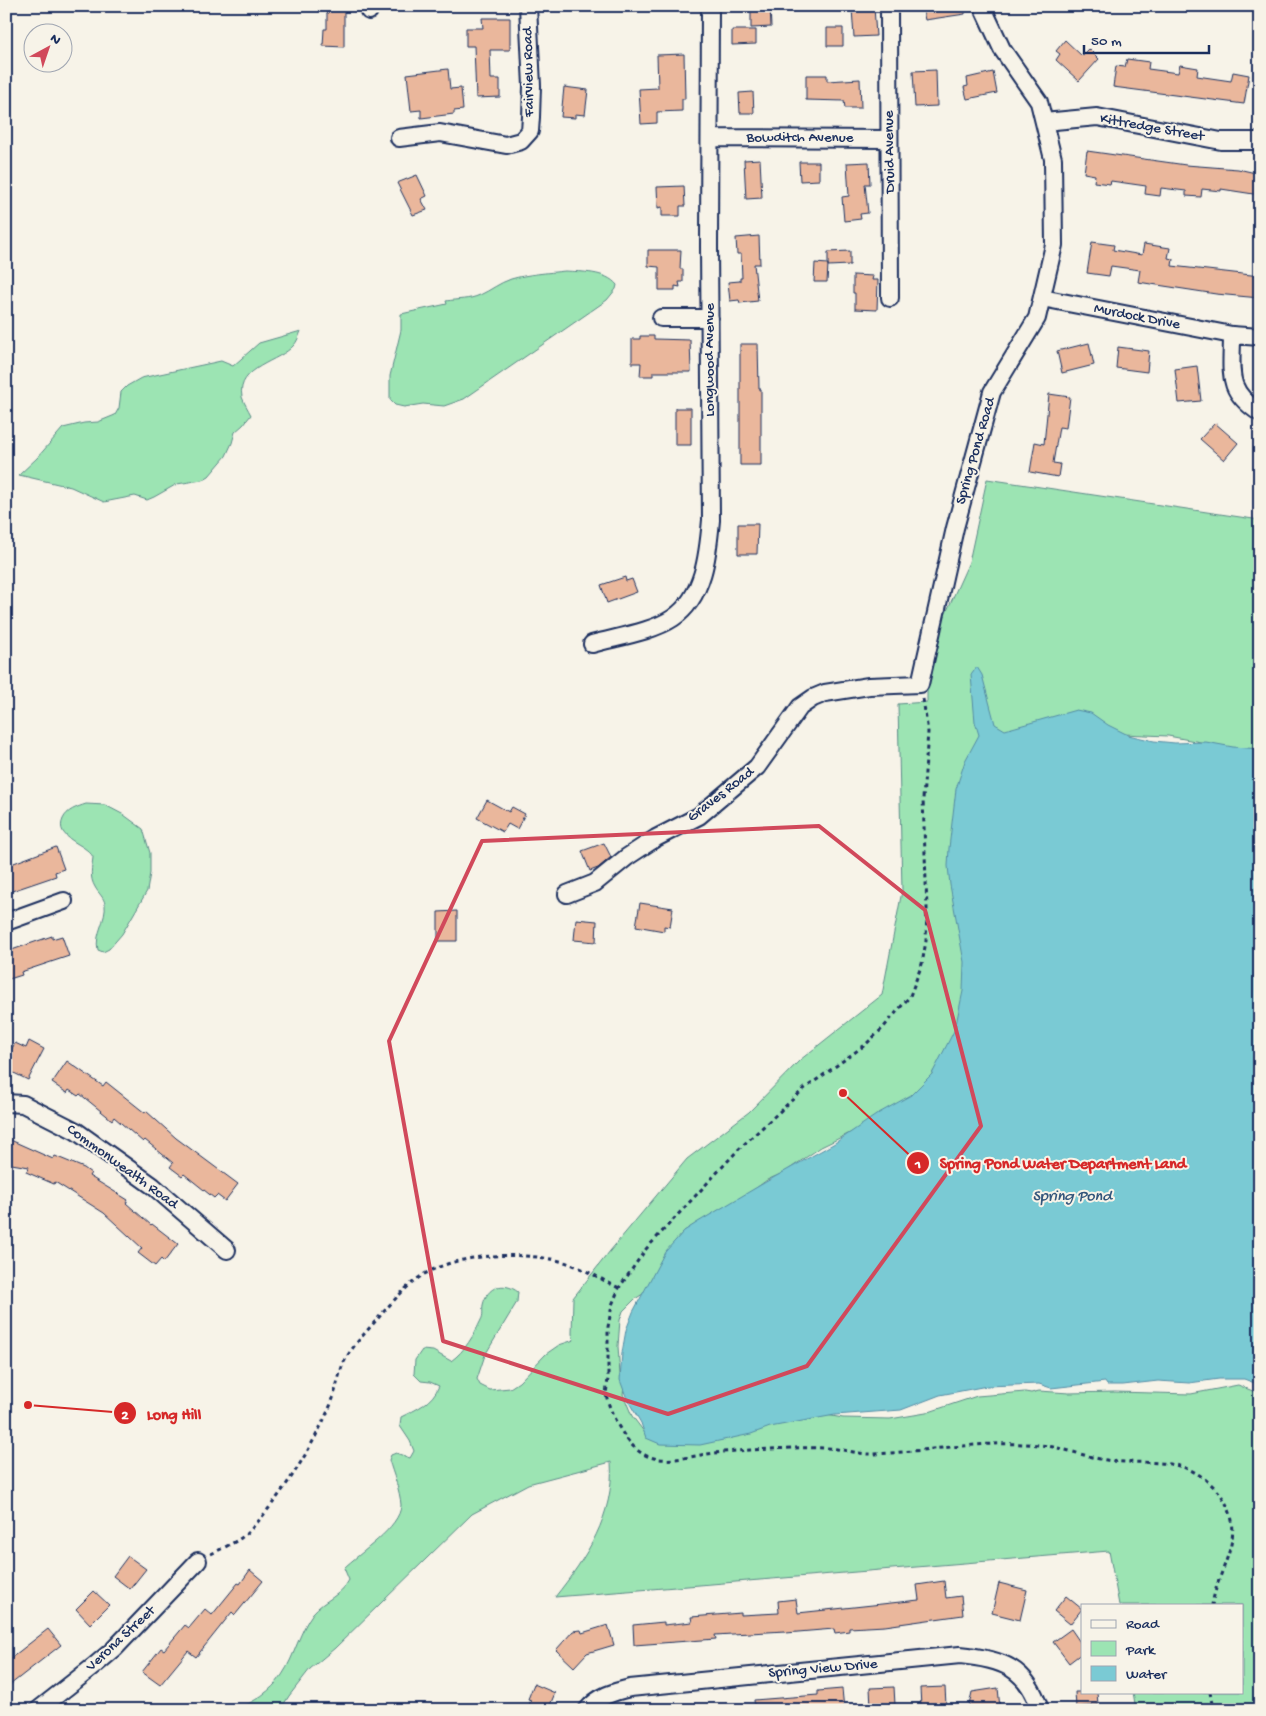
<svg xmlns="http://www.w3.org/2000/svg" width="1266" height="1716" viewBox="0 0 1266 1716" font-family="'Gochi Hand',sans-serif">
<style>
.green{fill:#9ce4b3;stroke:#5c8a88}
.water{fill:#7acad4;stroke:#548ca5}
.building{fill:#eab79c;stroke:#1b2f5e}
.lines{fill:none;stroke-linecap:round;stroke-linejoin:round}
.minor-casing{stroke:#1b2f5e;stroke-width:20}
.path{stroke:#1b2f5e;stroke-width:3;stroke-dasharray:4 4;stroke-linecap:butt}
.minor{stroke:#f7f3e8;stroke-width:16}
.marked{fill:none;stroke:#d1495b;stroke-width:4;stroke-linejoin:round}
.labels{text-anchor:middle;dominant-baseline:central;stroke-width:4;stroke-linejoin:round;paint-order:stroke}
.street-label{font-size:15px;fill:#1b2f5e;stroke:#f7f3e8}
.water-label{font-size:16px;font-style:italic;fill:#33567c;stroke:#f7f3e8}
.leader{fill:none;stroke:#d62828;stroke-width:2}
.callout-dot{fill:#d62828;stroke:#f7f3e8;stroke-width:2}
.mark-label{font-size:15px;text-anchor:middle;font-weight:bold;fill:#fff}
.callout-label{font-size:16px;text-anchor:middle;font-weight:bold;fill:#d62828;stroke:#f7f3e8;stroke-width:4;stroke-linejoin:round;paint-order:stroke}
</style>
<rect width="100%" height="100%" fill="#f7f3e8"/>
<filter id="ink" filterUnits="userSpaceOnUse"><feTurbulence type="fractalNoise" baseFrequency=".02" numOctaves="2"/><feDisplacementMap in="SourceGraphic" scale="10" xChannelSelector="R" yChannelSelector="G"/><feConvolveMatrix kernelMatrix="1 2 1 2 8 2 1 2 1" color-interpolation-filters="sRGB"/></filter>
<g filter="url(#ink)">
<path class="green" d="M 565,271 C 581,272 606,271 617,285 L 616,289 L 607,300 L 464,399 L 444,406 L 423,404 L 404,407 L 395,405 L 390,400 L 390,376 L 401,330 L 401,314 L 447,304 L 446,301 C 458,299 469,300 480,295 C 491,290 499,283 511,279 C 528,274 547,273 565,271 Z
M 301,331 C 299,336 297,342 294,345 C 280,362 236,367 242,397 C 244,403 248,409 251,415 L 243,425 L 235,432 L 232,443 L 226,456 L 209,476 L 202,480 L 177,484 L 154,497 L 147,500 L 135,496 L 104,502 L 71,487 L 19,475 L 37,458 L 63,428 L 84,423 L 98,422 L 115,415 L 119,408 L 121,392 L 127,386 L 141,378 L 221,361 L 233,366 L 259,343 Z
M 987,479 L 1260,520 L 1260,747 L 1244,750 L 1168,736 L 1123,734 L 982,996 L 924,1086 L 879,1119 L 821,1147 L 785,1172 L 767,1180 L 748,1194 L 684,1231 L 677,1239 L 649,1290 L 635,1299 L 623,1311 L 620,1320 L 618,1346 L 620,1375 L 624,1388 L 623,1394 L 632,1416 L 645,1433 L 764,1426 L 826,1415 L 843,1418 L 890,1419 L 926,1413 L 977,1396 L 1025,1392 L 1031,1393 L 1039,1391 L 1069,1393 L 1115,1392 L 1191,1394 L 1238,1385 L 1260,1394 L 1260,1710 L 1136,1710 L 1133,1692 L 1242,1692 L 1242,1605 L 1119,1605 L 1109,1551 L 555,1597 C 586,1558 615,1515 611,1462 L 528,1484 L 472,1514 L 335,1648 L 310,1669 L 289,1696 L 280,1710 L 237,1710 C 254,1701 271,1692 282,1675 C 295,1656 299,1632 313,1613 C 324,1600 341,1596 349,1580 L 344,1568 C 358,1554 401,1527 401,1505 C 400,1490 393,1474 389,1460 L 391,1455 L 396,1453 L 410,1458 L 414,1451 L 410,1441 L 400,1426 L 401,1417 C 417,1409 432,1403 439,1386 L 430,1382 L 421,1381 L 414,1374 L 415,1360 L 422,1350 L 433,1351 L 451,1361 C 465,1351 474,1335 481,1320 C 484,1315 482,1310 483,1305 C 487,1286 504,1281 518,1292 L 517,1302 L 485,1355 L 477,1379 L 480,1385 L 490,1390 L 510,1388 L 519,1382 L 546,1354 L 559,1345 L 574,1340 L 572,1334 L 573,1298 L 610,1251 L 687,1159 L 749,1112 L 800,1060 L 882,995 L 902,891 L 898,704 L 927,702 L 927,655 L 969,562 Z
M 86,804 L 105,805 L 124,815 L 143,829 L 150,853 L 150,873 L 147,891 L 122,934 L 109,949 L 103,952 L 98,950 C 94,934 107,920 105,904 C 104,897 98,893 95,887 C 89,877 92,868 93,857 C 86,843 54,839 63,819 C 67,810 77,807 86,804 Z"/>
<path class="water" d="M 977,667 L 982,675 L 995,724 L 1005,730 L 1076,710 L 1091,713 L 1108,725 L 1128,735 L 1154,741 L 1175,743 L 1206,742 L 1233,747 L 1260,749 L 1260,1385 L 1244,1379 L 1219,1379 L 1189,1383 L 1158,1381 L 1123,1385 L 1107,1385 L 1105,1382 L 1051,1388 L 1039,1384 L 987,1386 L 940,1395 L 901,1410 L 835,1415 L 813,1419 L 770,1427 L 751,1434 L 700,1445 L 660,1444 L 646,1438 L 641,1423 L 627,1399 L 620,1380 L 622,1353 L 626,1330 L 633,1312 L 665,1252 L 684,1231 L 698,1222 L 764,1183 L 835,1143 L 879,1113 L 911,1095 L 932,1074 L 955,1029 L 963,991 L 964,962 L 950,885 L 948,866 L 949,848 L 956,789 L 965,761 L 979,735 L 975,722 L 971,675 Z"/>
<path class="building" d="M 327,6 L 344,6 L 344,47 L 323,46 L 324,29 L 327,29 Z
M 751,6 L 770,6 L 771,27 L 751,28 Z
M 922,6 L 965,6 L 965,14 L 925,20 Z
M 874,7 L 876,36 L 854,37 L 852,9 Z
M 482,18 L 510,18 L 510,50 L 490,50 L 491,79 L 500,79 L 500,97 L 476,98 L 474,46 L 466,46 L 466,28 L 483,28 Z
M 827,28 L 843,28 L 843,46 L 827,46 Z
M 732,30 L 756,30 L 756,44 L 732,45 Z
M 1065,40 L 1082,56 L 1089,49 L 1099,59 L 1079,81 L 1056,60 L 1060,54 L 1056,51 Z
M 684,54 L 685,99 L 682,99 L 682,111 L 657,112 L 657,123 L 641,124 L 639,89 L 658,88 L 657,55 Z
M 1127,59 L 1149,62 L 1148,69 L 1178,73 L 1180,65 L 1198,68 L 1197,76 L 1231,81 L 1233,72 L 1249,75 L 1244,104 L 1113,87 L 1116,66 L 1125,67 Z
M 448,69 L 450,89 L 461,88 L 463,110 L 454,111 L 454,114 L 421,118 L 421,110 L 411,111 L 407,74 Z
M 936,70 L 937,106 L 915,107 L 913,71 Z
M 993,72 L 997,93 L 967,99 L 964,87 L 968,86 L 967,78 Z
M 806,75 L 827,75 L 827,81 L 860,79 L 861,108 L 845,108 L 844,101 L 806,100 Z
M 564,87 L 588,90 L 585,115 L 575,114 L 575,118 L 561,117 Z
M 753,92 L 754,113 L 740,113 L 739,93 Z
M 1087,151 L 1186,165 L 1238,169 L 1260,174 L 1260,195 L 1221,189 L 1221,191 L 1202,189 L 1201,197 L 1186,196 L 1186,191 L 1161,188 L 1160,196 L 1145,194 L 1146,186 L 1111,181 L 1110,184 L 1094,182 L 1095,175 L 1084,173 Z
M 760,159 L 762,198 L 746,199 L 744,160 Z
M 799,162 L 819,162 L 819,180 L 800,181 Z
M 869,162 L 870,184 L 865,184 L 868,213 L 860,214 L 861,219 L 844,221 L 842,197 L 849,196 L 847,163 Z
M 417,175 L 427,196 L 421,199 L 427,210 L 413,215 L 397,183 Z
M 684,186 L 685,206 L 680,206 L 680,216 L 662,216 L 662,207 L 658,208 L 657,187 Z
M 759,236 L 760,264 L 754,264 L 758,301 L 740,303 L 739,300 L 730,301 L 728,282 L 740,281 L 740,278 L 742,278 L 741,254 L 737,254 L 736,238 Z
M 1092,242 L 1114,245 L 1113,250 L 1142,255 L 1144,244 L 1170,248 L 1168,258 L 1173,259 L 1172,266 L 1260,276 L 1260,298 L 1216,294 L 1138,282 L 1140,270 L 1111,266 L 1109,276 L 1087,273 Z
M 648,250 L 681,250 L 680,269 L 683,269 L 683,282 L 679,282 L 680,287 L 675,286 L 675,290 L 659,290 L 659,267 L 648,266 Z
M 850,251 L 850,265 L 828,266 L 828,252 Z
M 815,263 L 828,264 L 827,282 L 814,282 Z
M 853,275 L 873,276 L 872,280 L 878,280 L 877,310 L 855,309 L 855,293 L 853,293 Z
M 640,336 L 654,336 L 654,339 L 690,340 L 691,372 L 653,372 L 653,376 L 640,376 L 641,363 L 632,363 L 632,339 L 640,339 Z
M 1089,343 L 1094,365 L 1062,373 L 1057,351 Z
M 740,344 L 758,344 L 759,389 L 761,389 L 761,465 L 740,465 Z
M 1118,347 L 1149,351 L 1147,372 L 1116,368 Z
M 1197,366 L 1201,401 L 1179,403 L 1175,369 Z
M 1049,394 L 1070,397 L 1066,428 L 1059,427 L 1053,463 L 1060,464 L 1058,477 L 1030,472 L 1035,442 L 1044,444 Z
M 675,408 L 691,408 L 691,445 L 675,445 Z
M 1215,423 L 1238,443 L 1224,460 L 1200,439 Z
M 738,524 L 758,524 L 757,554 L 738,554 Z
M 625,577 L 626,581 L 632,579 L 637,592 L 607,603 L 601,585 Z
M 487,800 L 509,812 L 512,807 L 525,814 L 517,829 L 508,824 L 503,832 L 477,818 Z
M 604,843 L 611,857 L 598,868 L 590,871 L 582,851 Z
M 56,847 L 64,869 L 55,872 L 56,876 L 6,893 L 6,866 Z
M 640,903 L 673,908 L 670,927 L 664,926 L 664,931 L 636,926 Z
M 457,911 L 457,941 L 438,941 L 438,912 Z
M 576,919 L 597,921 L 596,942 L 574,940 Z
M 52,936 L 52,939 L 62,936 L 69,956 L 21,972 L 22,975 L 6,980 L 6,952 Z
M 29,1041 L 44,1049 L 28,1080 L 6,1069 L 6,1059 L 15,1043 L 26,1048 Z
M 67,1061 L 103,1086 L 106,1082 L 145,1113 L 146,1111 L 176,1138 L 238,1184 L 225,1201 L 217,1195 L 214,1198 L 184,1174 L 182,1176 L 170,1167 L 173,1163 L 145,1140 L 143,1142 L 114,1117 L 112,1120 L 80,1094 L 78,1096 L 69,1090 L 67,1093 L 52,1083 Z
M 6,1138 L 53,1159 L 55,1156 L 84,1168 L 91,1173 L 89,1176 L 128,1200 L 126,1203 L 151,1225 L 152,1224 L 178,1244 L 164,1262 L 161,1259 L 155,1266 L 138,1253 L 142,1248 L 104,1213 L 55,1182 L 54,1184 L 26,1172 L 29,1167 L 6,1163 Z
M 128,1556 L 146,1569 L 130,1589 L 113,1576 Z
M 250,1570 L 263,1581 L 235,1615 L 232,1612 L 196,1657 L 188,1651 L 160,1685 L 142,1672 L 161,1648 L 164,1650 L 185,1625 L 189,1628 L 205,1609 L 212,1615 L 238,1583 L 240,1584 Z
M 944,1581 L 946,1598 L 961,1596 L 963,1615 L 885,1626 L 849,1628 L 849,1631 L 835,1633 L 834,1629 L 786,1633 L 785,1631 L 715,1635 L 716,1639 L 634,1645 L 633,1625 L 664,1622 L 664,1625 L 692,1622 L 691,1617 L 741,1613 L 741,1615 L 779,1613 L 778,1601 L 796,1599 L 798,1613 L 919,1600 L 917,1585 Z
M 999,1583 L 1027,1590 L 1020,1620 L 992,1613 Z
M 94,1591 L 109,1605 L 90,1624 L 76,1609 Z
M 1066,1596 L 1082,1609 L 1070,1624 L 1054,1611 Z
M 608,1625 L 614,1645 L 587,1653 L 574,1667 L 556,1650 L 573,1631 L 581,1630 L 582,1633 Z
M 48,1629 L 61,1645 L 6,1688 L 6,1662 Z
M 1071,1629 L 1082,1645 L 1082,1653 L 1069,1663 L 1053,1642 Z
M 534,1684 L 555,1693 L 548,1710 L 527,1710 L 531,1700 L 528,1699 Z
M 894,1687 L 895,1705 L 871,1706 L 870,1688 Z
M 945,1687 L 946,1705 L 921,1707 L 920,1688 Z
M 998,1688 L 1000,1708 L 968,1710 L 972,1692 Z
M 842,1689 L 844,1709 L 755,1710 L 754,1700 L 818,1695 L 818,1691 Z
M 1075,1692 L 1097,1692 L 1098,1705 L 1076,1707 Z"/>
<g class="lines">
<g class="minor-casing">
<path id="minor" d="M 889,6 L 890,298
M 369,11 L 370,6
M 1044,122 L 1097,117 L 1221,141 L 1260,141
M 399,138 L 440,133 L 506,145 L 521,141 L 530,131 L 531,117 L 532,86 L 528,6
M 710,138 L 889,139
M 1042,298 L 1232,335 L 1260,337
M 661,318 L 710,318
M 1232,335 C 1232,373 1225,390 1260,413
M 592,644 C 617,637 652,632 673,618 C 704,597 708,554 711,520 L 709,246 L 710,6
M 567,894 L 595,883 L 627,857 L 656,838 L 699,816 L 757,767 L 800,707 L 813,698 L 825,693 L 869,686 L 920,684 L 955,528 L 992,392 L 1037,318 L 1054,245 L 1053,159 L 1039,102 L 1002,49 L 982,6
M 6,922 L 64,901
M 6,1103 L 23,1104 L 76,1131 L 153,1186 L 227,1250
M 38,1710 L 94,1666 L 114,1649 L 198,1561
M 587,1710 C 598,1696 614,1692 630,1688 L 960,1655 C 1001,1659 1027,1667 1040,1710"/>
</g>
<path class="path" d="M 923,699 L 928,732 L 923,799 L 927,909 L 926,941 L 922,964 L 910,996 L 883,1028 L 865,1045 L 804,1089 L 739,1149 L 646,1249 L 619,1288 L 612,1305 L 608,1327 L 608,1379 L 606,1394 C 610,1414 626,1446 645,1455 C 664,1464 687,1457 707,1454 C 721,1452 736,1451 750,1450 C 774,1449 800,1447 824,1448 C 842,1448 858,1455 875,1454 C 930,1451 984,1440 1039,1445 C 1064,1447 1087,1458 1112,1461 C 1146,1465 1177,1456 1206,1480 C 1213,1486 1220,1492 1224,1500 C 1247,1537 1218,1568 1212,1605
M 211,1554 C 221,1549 232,1544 241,1538 C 252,1530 261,1518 269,1508 C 294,1476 315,1441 331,1404 C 336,1391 338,1377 343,1364 C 352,1346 367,1331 380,1316 C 391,1303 404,1289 417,1279 C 453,1252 522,1251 564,1262 C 582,1267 602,1280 619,1288
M 1210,1692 L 1213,1710"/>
<use href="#minor" class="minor"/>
</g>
</g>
<path class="marked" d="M 819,826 L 925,910 L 981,1126 L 807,1366 L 668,1414 L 443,1341 L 389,1041 L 482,841 Z"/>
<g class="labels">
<g class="street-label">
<text transform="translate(529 72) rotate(-91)">Fairview Road</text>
<text transform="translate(1152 128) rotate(10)">Kittredge Street</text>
<text x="800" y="138">Bowditch Avenue</text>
<text transform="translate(890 152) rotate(-91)">Druid Avenue</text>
<text transform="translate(1137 317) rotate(11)">Murdock Drive</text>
<text transform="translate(710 360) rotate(-90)">Longwood Avenue</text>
<text transform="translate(976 451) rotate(-74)">Spring Pond Road</text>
<text transform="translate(721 795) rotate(-38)">Graves Road</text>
<text transform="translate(122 1167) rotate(36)">Commonwealth Road</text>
<text transform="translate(121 1639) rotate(-43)">Verona Street</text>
<text transform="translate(823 1669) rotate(-5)">Spring View Drive</text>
</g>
<g class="water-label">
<text x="1072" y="1197">Spring Pond</text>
</g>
</g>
<path class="leader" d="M843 1093L918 1163M28 1405L125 1413"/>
<g class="callout-dot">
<circle cx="843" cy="1093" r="5"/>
<circle cx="28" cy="1405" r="5"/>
<circle cx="918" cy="1163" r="12"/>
<circle cx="125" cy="1413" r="12"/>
</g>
<g class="mark-label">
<text x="918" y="1168">1</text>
<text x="125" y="1419">2</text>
</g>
<g class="callout-label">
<text x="1063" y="1168">Spring Pond Water Department Land</text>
<text x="174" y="1419">Long Hill</text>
</g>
<rect width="1266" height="1716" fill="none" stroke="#f7f3e8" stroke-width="25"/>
<rect x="12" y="12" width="1241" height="1691" fill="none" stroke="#1b2f5e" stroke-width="2" filter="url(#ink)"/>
<rect x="1081" y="1604" width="162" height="90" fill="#f7f3e8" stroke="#9fa5b1"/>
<rect x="1091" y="1620" width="25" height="8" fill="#f7f3e8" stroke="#9fa5b1"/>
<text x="1126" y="1628" font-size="15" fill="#1b2f5e">Road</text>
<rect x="1091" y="1641" width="25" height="15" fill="#9ce4b3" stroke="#9fa5b1"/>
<text x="1126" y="1654" font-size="15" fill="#1b2f5e">Park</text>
<rect x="1091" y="1666" width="25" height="15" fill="#7acad4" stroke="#9fa5b1"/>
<text x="1126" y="1678" font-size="15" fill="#1b2f5e">Water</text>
<g transform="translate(48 48) rotate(40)"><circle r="24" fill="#f7f3e8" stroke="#9fa5b1"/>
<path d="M0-4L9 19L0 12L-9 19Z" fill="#d1495b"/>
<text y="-8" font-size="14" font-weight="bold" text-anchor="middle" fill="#1b2f5e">N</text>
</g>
<path d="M1084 45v8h125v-8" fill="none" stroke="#1b2f5e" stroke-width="2.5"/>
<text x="1091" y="45" font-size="15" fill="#1b2f5e" stroke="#f7f3e8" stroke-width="4" paint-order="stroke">50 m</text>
</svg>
